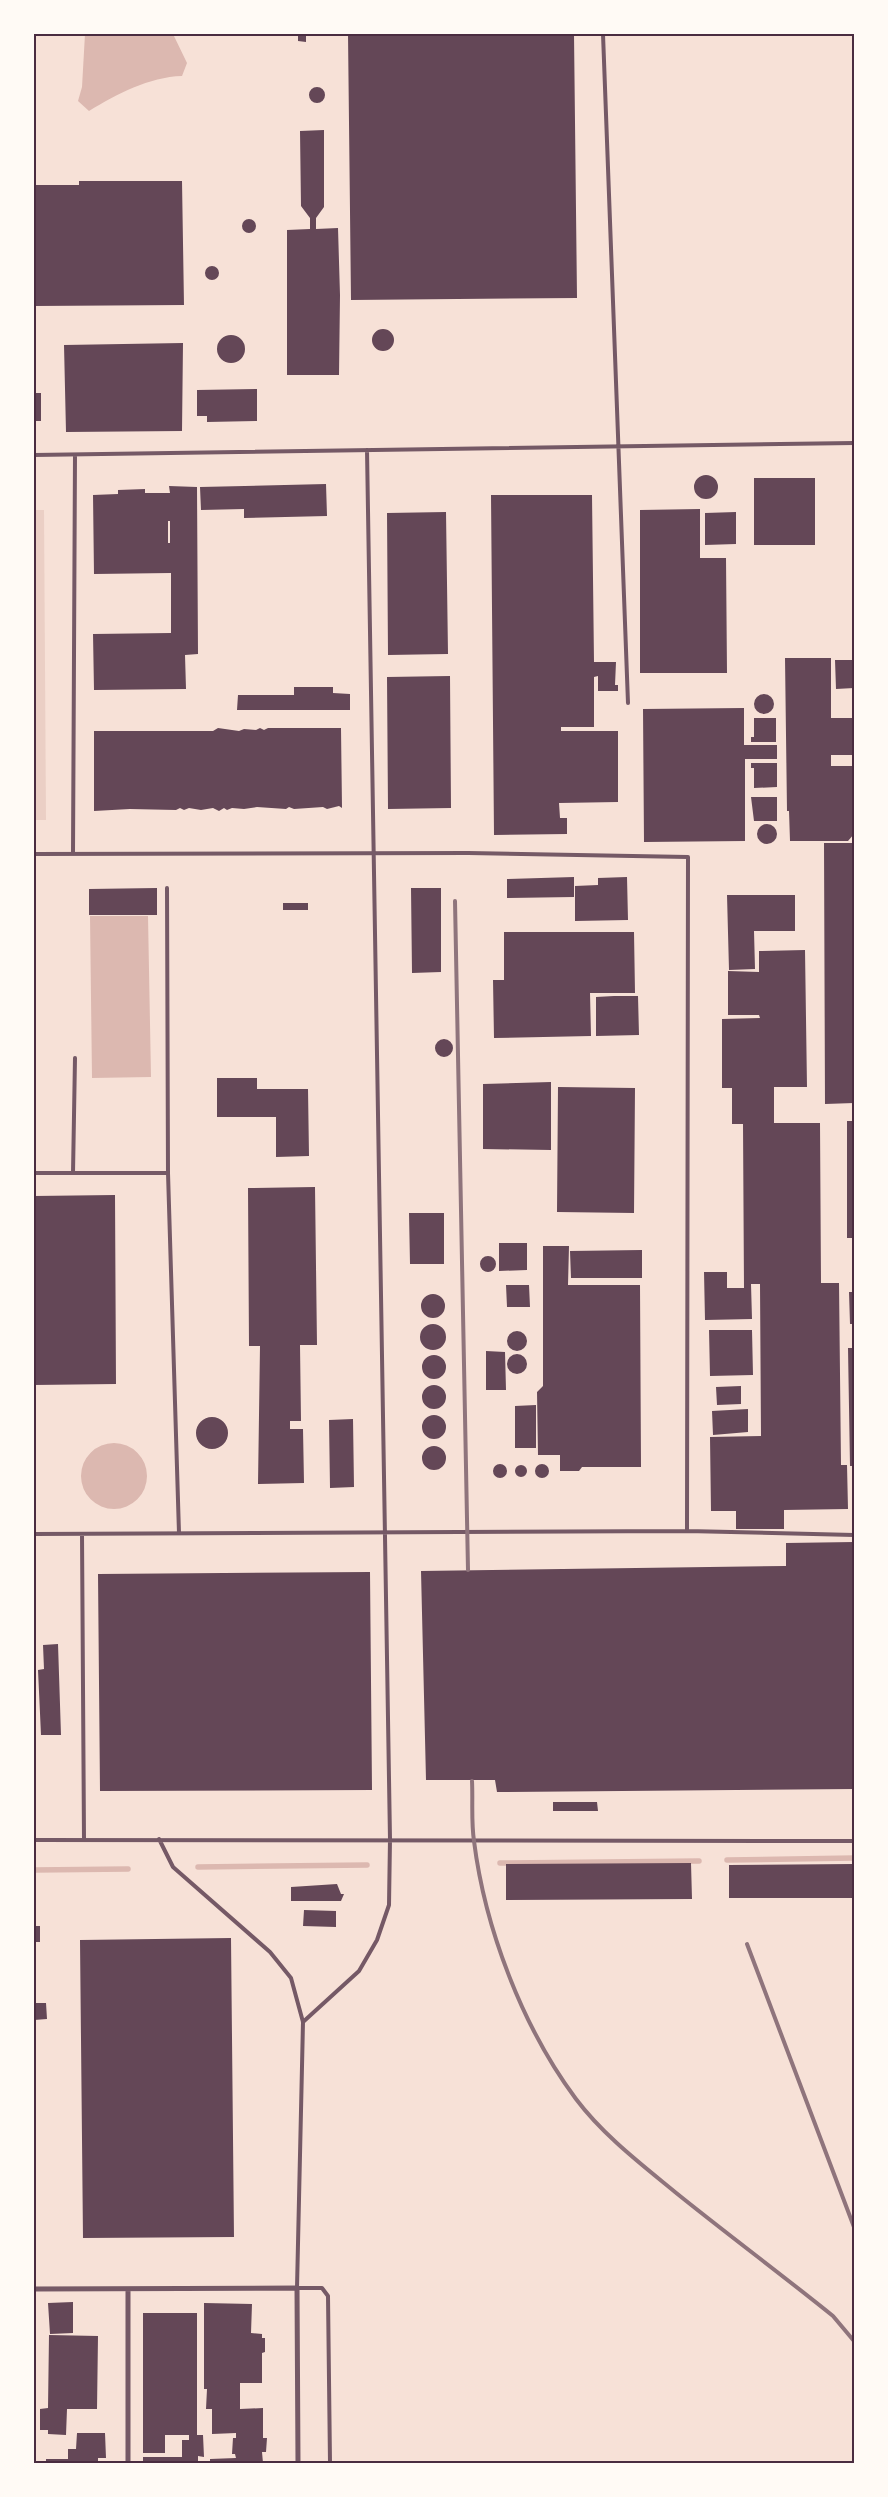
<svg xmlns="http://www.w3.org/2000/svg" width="888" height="2497" viewBox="0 0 888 2497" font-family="'Public Sans',sans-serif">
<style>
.green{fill:#ebcfc5}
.water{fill:#dcb8b0}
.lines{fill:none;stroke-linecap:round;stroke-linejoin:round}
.stream{stroke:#dcb8b0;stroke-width:5.5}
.building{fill:#644757;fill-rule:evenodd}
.service{stroke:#755966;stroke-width:4}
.minor{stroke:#755966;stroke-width:5}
.rail{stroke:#8f747c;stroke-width:4}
.neatline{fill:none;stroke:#4a2c40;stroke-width:2}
</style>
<rect width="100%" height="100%" fill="#f7e1d7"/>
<path class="green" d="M 34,510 L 44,510 L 46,820 L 34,820 Z"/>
<path class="water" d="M 85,34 L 173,34 L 187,63 L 182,76 C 149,77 117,94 89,111 L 78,101 L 82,87 Z
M 90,916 L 148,916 L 151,1077 L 92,1078 Z
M81 1476a33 33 0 1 1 66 0a33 33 0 1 1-66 0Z"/>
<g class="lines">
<path class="stream" d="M 727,1860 L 854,1858
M 500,1863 L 699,1861
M 198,1867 L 367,1865
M 34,1870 L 128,1869"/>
</g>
<path class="building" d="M 298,34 L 306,34 L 306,42 L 298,41 Z
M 348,34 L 574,34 L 577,298 L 351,300 Z
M309 95a8 8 0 1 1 16 0a8 8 0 1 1-16 0Z
M 324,130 L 324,207 L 316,218 L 316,229 L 338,228 L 340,295 L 339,375 L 287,375 L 287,230 L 310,229 L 310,218 L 301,206 L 300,131 Z
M 79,181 L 182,181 L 184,305 L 34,306 L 34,185 L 79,185 Z
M242 226a7 7 0 1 1 14 0a7 7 0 1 1-14 0Z
M205 273a7 7 0 1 1 14 0a7 7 0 1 1-14 0Z
M372 340a11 11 0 1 1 22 0a11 11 0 1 1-22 0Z
M217 349a14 14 0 1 1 28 0a14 14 0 1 1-28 0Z
M 183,343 L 182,431 L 66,432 L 64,345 Z
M 257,389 L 257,421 L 207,422 L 207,416 L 197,416 L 197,390 Z
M 34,393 L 41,393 L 41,421 L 34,421 Z
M694 487a12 12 0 1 1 24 0a12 12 0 1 1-24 0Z
M 754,478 L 815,478 L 815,545 L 754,545 Z
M 326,484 L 327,516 L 244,518 L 244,509 L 201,510 L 200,487 Z
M 169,486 L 197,487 L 198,654 L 185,655 L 186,689 L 94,690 L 93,634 L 171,633 L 171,573 L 94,574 L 93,495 L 118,494 L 118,490 L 145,489 L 145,493 L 170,493 ZM 168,521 L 170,521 L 170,543 L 168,543 Z
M 491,495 L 592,495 L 594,662 L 616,662 L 615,685 L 618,685 L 618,691 L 598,691 L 598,676 L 594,677 L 594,727 L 561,727 L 561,731 L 618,731 L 618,802 L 559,803 L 560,818 L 567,818 L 567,834 L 494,835 Z
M 700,509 L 700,558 L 726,558 L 727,673 L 640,673 L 640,510 Z
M 446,512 L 448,654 L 388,655 L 387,513 Z
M 736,512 L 736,544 L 705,545 L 705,513 Z
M 785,658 L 831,658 L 831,718 L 854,718 L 854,755 L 831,755 L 831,766 L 854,766 L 854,834 L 848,841 L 790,841 L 789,811 L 787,811 Z
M 835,660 L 854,660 L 854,688 L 836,689 Z
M 450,676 L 451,808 L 388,809 L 387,677 Z
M 294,687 L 333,687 L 333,693 L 350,694 L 350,710 L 237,710 L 238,695 L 294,695 Z
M754 704a10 10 0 1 1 20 0a10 10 0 1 1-20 0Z
M 744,708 L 744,745 L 777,745 L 777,759 L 745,759 L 745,841 L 644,842 L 643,709 Z
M 754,718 L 776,718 L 776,742 L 751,742 L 751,737 L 754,737 Z
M 218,728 L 239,731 L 244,729 L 256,730 L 260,728 L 264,730 L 268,728 L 341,728 L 342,808 L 339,806 L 327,809 L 323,807 L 294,809 L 289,807 L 286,809 L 257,807 L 244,809 L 232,808 L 227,810 L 224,808 L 219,811 L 213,808 L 201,810 L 189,808 L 184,810 L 180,808 L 176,810 L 130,809 L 94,811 L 94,731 L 213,731 Z
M 751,763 L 777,763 L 777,787 L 754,788 L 754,768 L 751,768 Z
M 751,797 L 777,797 L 777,821 L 754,821 Z
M757 834a10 10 0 1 1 20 0a10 10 0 1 1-20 0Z
M 824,843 L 854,843 L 854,1103 L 825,1104 Z
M 574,877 L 574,897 L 507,898 L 507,879 Z
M 627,877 L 628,920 L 575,921 L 575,886 L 598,885 L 598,878 Z
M 157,888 L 157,915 L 89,915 L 89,889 Z
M 411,888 L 441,888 L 441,972 L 412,973 Z
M 727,895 L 795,895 L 795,931 L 754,931 L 755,969 L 729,970 Z
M 283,903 L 308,903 L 308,910 L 283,910 Z
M 504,932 L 634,932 L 635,993 L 590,993 L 591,1036 L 494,1038 L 493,980 L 504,980 Z
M 805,950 L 807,1087 L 774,1087 L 774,1123 L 820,1123 L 821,1283 L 839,1283 L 841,1465 L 847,1465 L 848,1509 L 784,1510 L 784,1529 L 736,1529 L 736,1511 L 711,1511 L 710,1437 L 761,1436 L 760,1284 L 751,1284 L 752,1319 L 705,1320 L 704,1272 L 727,1272 L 727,1288 L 744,1288 L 743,1124 L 732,1124 L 732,1088 L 722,1088 L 722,1019 L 760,1018 L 759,1015 L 728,1015 L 728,971 L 759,972 L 759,951 Z
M 614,996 L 638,996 L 639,1035 L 596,1036 L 596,997 Z
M435 1048a9 9 0 1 1 18 0a9 9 0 1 1-18 0Z
M 217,1078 L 257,1078 L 257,1089 L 308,1089 L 309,1156 L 276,1157 L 276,1117 L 217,1117 Z
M 551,1082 L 551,1150 L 483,1149 L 483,1084 Z
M 558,1087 L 635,1088 L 634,1213 L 557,1212 Z
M 847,1121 L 854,1121 L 854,1238 L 847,1238 Z
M 315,1187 L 317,1345 L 300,1345 L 301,1421 L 290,1421 L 290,1429 L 303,1429 L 304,1483 L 258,1484 L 260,1346 L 249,1346 L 248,1188 Z
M 115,1195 L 116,1384 L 34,1385 L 34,1196 Z
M 409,1213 L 444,1213 L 444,1264 L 410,1264 Z
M 499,1243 L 527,1243 L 527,1270 L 499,1271 Z
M 543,1246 L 569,1246 L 568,1285 L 640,1285 L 641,1467 L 582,1467 L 579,1471 L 560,1471 L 560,1455 L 538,1455 L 537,1392 L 543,1386 Z
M 642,1250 L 642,1278 L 571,1278 L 570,1251 Z
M480 1264a8 8 0 1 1 16 0a8 8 0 1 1-16 0Z
M 506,1285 L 529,1285 L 530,1307 L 507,1307 Z
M 849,1292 L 854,1292 L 854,1324 L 850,1324 Z
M421 1306a12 12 0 1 1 24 0a12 12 0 1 1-24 0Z
M420 1337a13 13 0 1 1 26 0a13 13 0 1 1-26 0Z
M 709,1330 L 752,1330 L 753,1375 L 710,1376 Z
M507 1341a10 10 0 1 1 20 0a10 10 0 1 1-20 0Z
M 848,1348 L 854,1348 L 854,1466 L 850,1466 Z
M 486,1351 L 505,1352 L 506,1390 L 486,1390 Z
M507 1364a10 10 0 1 1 20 0a10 10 0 1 1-20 0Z
M422 1367a12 12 0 1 1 24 0a12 12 0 1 1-24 0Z
M422 1397a12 12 0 1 1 24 0a12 12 0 1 1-24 0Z
M 741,1386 L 741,1404 L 717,1405 L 716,1387 Z
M 536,1405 L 536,1448 L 515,1448 L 515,1406 Z
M 748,1409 L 748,1432 L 713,1435 L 712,1411 Z
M422 1427a12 12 0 1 1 24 0a12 12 0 1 1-24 0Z
M196 1433a16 16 0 1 1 32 0a16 16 0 1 1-32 0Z
M 353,1419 L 354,1487 L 330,1488 L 329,1420 Z
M422 1458a12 12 0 1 1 24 0a12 12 0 1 1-24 0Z
M493 1471a7 7 0 1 1 14 0a7 7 0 1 1-14 0Z
M535 1471a7 7 0 1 1 14 0a7 7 0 1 1-14 0Z
M515 1471a6 6 0 1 1 12 0a6 6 0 1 1-12 0Z
M 854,1542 L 854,1789 L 497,1792 L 495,1780 L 426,1780 L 421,1571 L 786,1566 L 786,1543 Z
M 370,1572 L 372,1790 L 100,1791 L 98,1574 Z
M 58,1644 L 61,1735 L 41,1735 L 38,1670 L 44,1669 L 43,1645 Z
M 553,1802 L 597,1802 L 598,1811 L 553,1811 Z
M 691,1863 L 692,1899 L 506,1900 L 506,1864 Z
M 854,1864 L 854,1898 L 729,1898 L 729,1865 Z
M 337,1884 L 341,1894 L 344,1894 L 341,1901 L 291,1901 L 291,1887 Z
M 304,1910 L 336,1911 L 336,1927 L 303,1926 Z
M 34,1926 L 40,1926 L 40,1942 L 34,1942 Z
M 231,1938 L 234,2237 L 83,2238 L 80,1940 Z
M 34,2003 L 46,2003 L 47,2019 L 34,2020 Z
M 73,2302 L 73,2333 L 50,2334 L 48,2303 Z
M 204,2303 L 252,2304 L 251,2333 L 262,2334 L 262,2338 L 265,2338 L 265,2352 L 262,2353 L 262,2383 L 240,2383 L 240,2409 L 263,2408 L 263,2438 L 267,2438 L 266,2452 L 262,2452 L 263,2463 L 210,2463 L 210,2459 L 236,2458 L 235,2454 L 232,2454 L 233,2438 L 236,2438 L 236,2433 L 212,2434 L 212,2409 L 206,2409 L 207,2389 L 204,2389 Z
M 143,2313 L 197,2313 L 197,2435 L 203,2435 L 204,2457 L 198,2456 L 198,2463 L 143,2463 L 143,2457 L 182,2457 L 182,2440 L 189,2440 L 189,2435 L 165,2435 L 165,2453 L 143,2453 Z
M 49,2335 L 98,2336 L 97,2409 L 67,2409 L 66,2435 L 48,2434 L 48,2430 L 40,2430 L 40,2409 L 48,2408 Z
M 77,2433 L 105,2433 L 106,2458 L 98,2458 L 98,2463 L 46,2463 L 46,2459 L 68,2459 L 68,2449 L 76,2449 Z"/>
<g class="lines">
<path class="service" d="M 603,34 L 628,703
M 34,455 L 854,443
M 34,854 L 468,853 L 688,857 L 687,1531
M 73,854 L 75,455
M 167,888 L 168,1173 L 179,1533
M 34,1173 L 168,1173
M 73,1173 L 75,1058
M 34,1534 L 687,1531 L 854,1535
M 82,1534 L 84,1839
M 159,1839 L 173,1867 L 270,1952 L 291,1978 L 303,2022 L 297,2288 L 322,2288 L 328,2296 L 330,2463
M 34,1840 L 854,1841
M 303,2022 L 359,1971 L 377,1940 L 389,1905 L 390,1839 L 367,450"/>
<path class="minor" d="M 34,2289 L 297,2288 L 298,2463
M 128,2289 L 128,2463"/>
<path class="rail" d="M 455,901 L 468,1570
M 472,1781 C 473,1800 471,1821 474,1841 C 485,1929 523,2028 576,2099 C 603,2135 641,2164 675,2192 C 727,2234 781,2274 833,2316 L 854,2341
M 747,1944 L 854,2227"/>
</g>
<rect width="888" height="2497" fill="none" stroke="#fffaf5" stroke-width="70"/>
<rect x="35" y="35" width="818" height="2427" class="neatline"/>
</svg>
